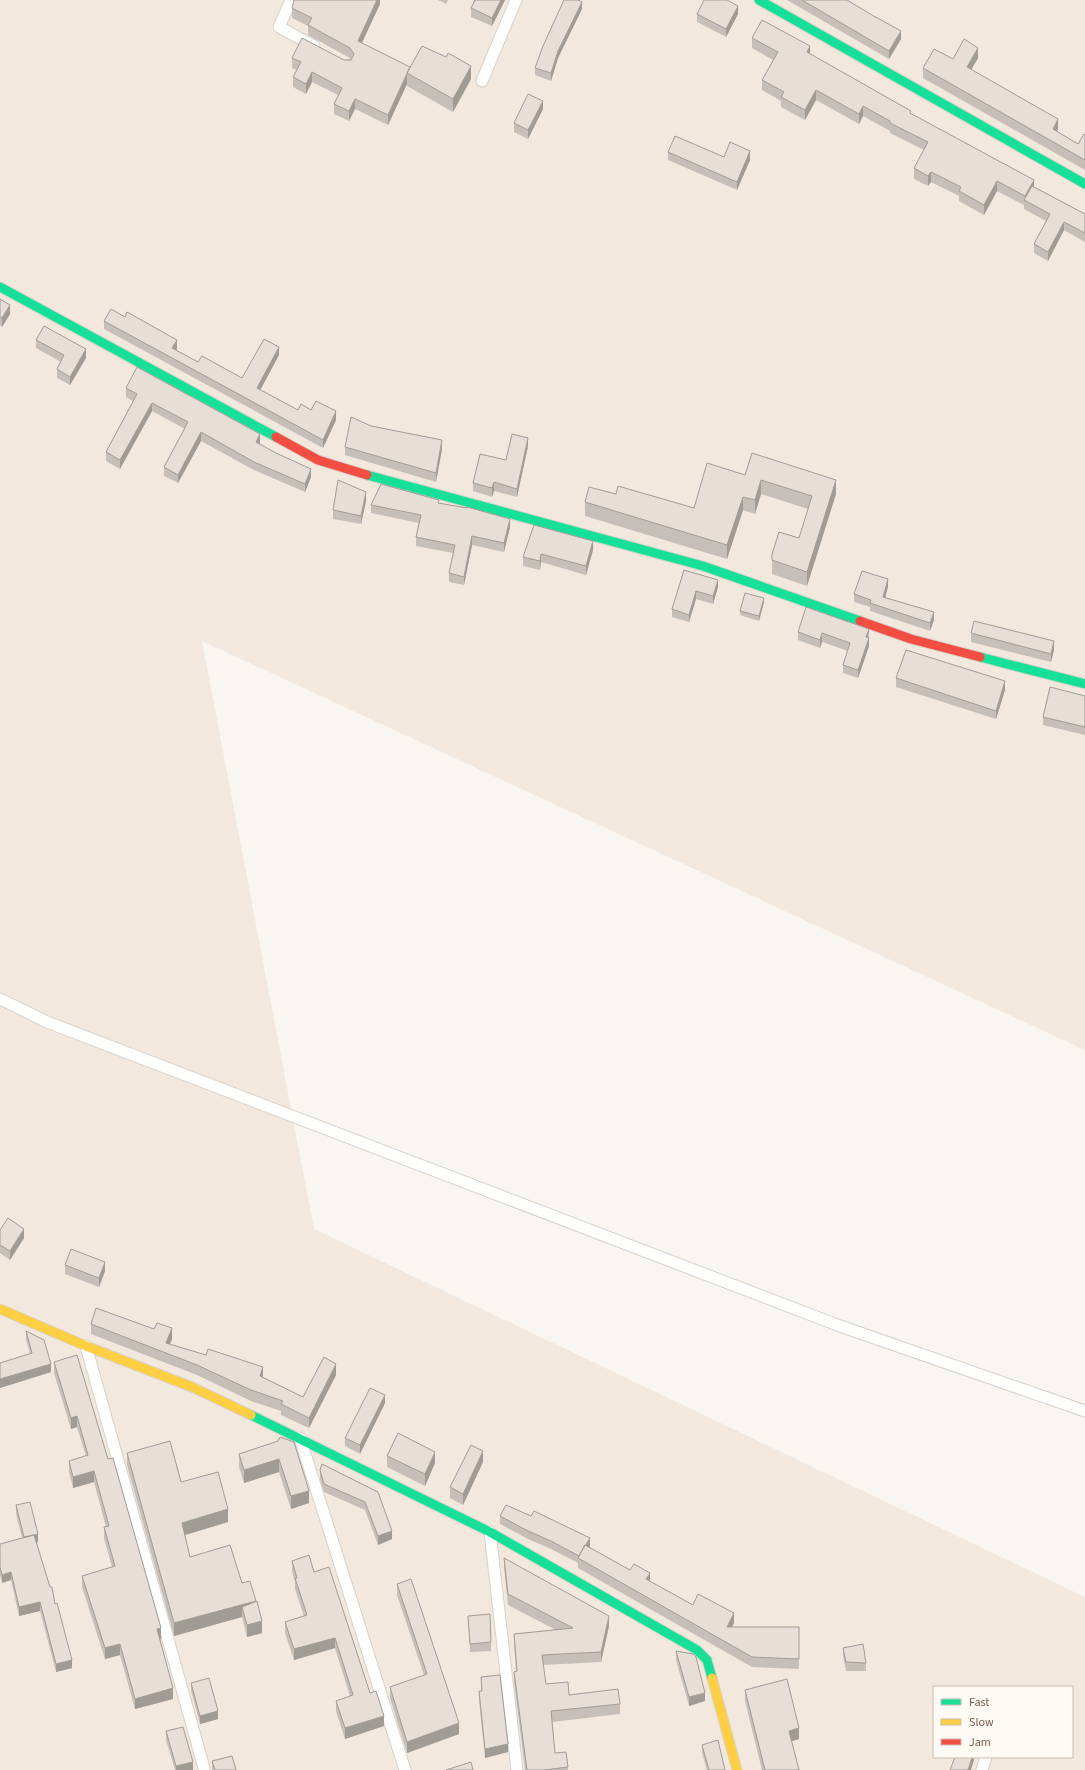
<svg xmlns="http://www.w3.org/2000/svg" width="1085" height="1770" viewBox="0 0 1085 1770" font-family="'Source Sans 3',sans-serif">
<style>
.residential{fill:#f2e8de;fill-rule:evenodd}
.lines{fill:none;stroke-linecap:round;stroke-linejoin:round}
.lane-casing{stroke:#d7d1cb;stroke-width:13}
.fast-casing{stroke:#d9d2cb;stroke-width:11}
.slow-casing{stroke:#d9d2cb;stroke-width:11}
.jam-casing{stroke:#d9d2cb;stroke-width:11}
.lane{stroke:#fefefd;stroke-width:11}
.fast{stroke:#16e098;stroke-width:9}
.slow{stroke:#ffcf43;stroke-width:9}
.jam{stroke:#f24e42;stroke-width:9}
.wall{fill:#c6bfb9}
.shaded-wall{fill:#a19b96}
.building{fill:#e6ded7;stroke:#a19b96}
</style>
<rect width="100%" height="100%" fill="#f9f5f0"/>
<path class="residential" d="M 0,0 L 1085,0 L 1085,1050 L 202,641 L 314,1229 L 1085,1597 L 1085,1770 L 0,1770 ZM 934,1687 L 1072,1687 L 1072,1757 L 934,1757 Z"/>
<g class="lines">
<g class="lane-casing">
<path id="lane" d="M 291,0 L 279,27 L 314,46
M 482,81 L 516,0
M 0,999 L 47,1022 L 840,1326 L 1085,1411
M 86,1346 L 204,1768
M 300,1438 L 405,1770
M 490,1532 L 517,1770
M 982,1770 L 986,1757"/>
</g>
<g class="fast-casing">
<path id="fast" d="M 759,0 L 1085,184
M 0,287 L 276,437
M 367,475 L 703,566 L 860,621
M 980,657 L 1085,684
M 251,1415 L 490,1532 L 697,1650 L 707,1660 L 712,1678"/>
</g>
<g class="slow-casing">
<path id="slow" d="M 0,1309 L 86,1346 L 192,1387 L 251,1415
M 712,1678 L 737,1770"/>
</g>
<g class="jam-casing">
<path id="jam" d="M 276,437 L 318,460 L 367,475
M 860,621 L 911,639 L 980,657"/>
</g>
<use href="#lane" class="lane"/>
<use href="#fast" class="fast"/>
<use href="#slow" class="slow"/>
<use href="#jam" class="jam"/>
</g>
<path class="wall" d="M 380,0 L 380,4 L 362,43 L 410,67 L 471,79 L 453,112 L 407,86 L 407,84 L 388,125 L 355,109 L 349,121 L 334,114 L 334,104 L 338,95 L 312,82 L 306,94 L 293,87 L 293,77 L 297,70 L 292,68 L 292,58 L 344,60 L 351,59 L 350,58 L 308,35 L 308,26 L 292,18 L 292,8 Z
M 438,0 L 448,0 L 446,4 Z
M 505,0 L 492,26 L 471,17 L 471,8 Z
M 787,0 L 847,0 L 901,39 L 889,59 Z
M 582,9 L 558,58 L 551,81 L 535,75 L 535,68 Z
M 697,14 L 738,14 L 726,37 L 697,22 Z
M 752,38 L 810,54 L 1034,187 L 1085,214 L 1085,242 L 1064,230 L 1048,261 L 1034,253 L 1034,244 L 1046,221 L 1024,209 L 1024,205 L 997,191 L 984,215 L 959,201 L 959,196 L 931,182 L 928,186 L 914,179 L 914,168 L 924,150 L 890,133 L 890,131 L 863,116 L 859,124 L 816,100 L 805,120 L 781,107 L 781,101 L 762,90 L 762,80 L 773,60 L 752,48 Z
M 978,58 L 971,70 L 1058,129 L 1057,132 L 1078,144 L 1085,135 L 1085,170 L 923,78 L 923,68 L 953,59 Z
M 543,109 L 528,139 L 514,132 L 514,123 Z
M 668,152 L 724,157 L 750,160 L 737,190 L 668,160 Z
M 0,299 L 10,314 L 2,327 L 0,325 Z
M 104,321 L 177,349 L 176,350 L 198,362 L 242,378 L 279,355 L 260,390 L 298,410 L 311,410 L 336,420 L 323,448 L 104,329 Z
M 36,340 L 86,358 L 70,385 L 57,378 L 57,369 L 61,362 L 36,348 Z
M 126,388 L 260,443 L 260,444 L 311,477 L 305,492 L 254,470 L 201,441 L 178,483 L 164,476 L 164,467 L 185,429 L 152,411 L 120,469 L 106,461 L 106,452 L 133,401 L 126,397 Z
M 371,426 L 442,449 L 436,482 L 345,455 L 345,447 Z
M 528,446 L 517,497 L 494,491 L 492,497 L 473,491 L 473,483 L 506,460 Z
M 745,475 L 836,494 L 807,586 L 772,574 L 772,554 L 799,538 L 808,509 L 761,494 L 755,514 L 743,510 L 727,559 L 585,516 L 585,502 L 616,494 L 694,508 Z
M 366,501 L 361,524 L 333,519 L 333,510 Z
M 439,503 L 510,527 L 504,552 L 472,545 L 464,585 L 449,582 L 449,573 L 453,553 L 416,546 L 416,537 L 419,523 L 371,513 L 371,505 Z
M 534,525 L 593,550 L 586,575 L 541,562 L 540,570 L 523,566 L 523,557 Z
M 684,570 L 718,587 L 713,604 L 696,599 L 689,622 L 672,617 L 672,609 Z
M 888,587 L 885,598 L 934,620 L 930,631 L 870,611 L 870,607 L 854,602 L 854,594 Z
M 764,602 L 759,621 L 740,615 L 740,611 Z
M 869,629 L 869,646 L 858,678 L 843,673 L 843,665 L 848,651 L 822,642 L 820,648 L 798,640 L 798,632 Z
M 971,633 L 1054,650 L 1051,662 L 971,642 Z
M 896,678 L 1005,690 L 996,719 L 896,687 Z
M 1085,696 L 1085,735 L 1043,725 L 1043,717 Z
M 0,1230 L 24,1238 L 10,1260 L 0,1253 Z
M 65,1265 L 105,1271 L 99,1287 L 65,1274 Z
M 91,1324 L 154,1329 L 172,1339 L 170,1344 L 263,1377 L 303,1397 L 336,1375 L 309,1428 L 281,1415 L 281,1411 L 251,1401 L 197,1375 L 91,1334 Z
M 26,1331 L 51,1372 L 0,1388 L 0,1363 L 30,1354 L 26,1339 Z
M 77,1355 L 161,1639 L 160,1639 L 173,1699 L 135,1709 L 120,1655 L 105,1659 L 82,1587 L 82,1576 L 112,1567 L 104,1538 L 104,1527 L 106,1527 L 94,1482 L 73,1488 L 69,1472 L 69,1461 L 86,1456 L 77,1427 L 71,1429 L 54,1373 L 54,1362 Z
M 385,1403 L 360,1454 L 345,1446 L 345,1438 Z
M 278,1441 L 309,1503 L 291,1509 L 279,1472 L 244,1483 L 239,1467 L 239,1454 Z
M 127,1453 L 181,1482 L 228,1522 L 184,1535 L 190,1557 L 242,1583 L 262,1633 L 247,1637 L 242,1617 L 174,1636 L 127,1465 Z
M 387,1456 L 435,1463 L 425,1486 L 387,1467 Z
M 483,1462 L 463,1505 L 450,1498 L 450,1487 Z
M 320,1470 L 378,1492 L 392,1539 L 378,1545 L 365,1510 L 324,1492 L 320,1479 Z
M 16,1505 L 38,1542 L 36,1543 L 50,1587 L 55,1604 L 72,1668 L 56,1672 L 40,1611 L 19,1616 L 11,1580 L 2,1583 L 0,1575 L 0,1544 L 22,1538 L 16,1514 Z
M 500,1516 L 590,1546 L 589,1548 L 693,1605 L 734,1623 L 732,1627 L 799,1627 L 799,1669 L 752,1667 L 578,1568 L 578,1563 L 551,1549 L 528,1539 L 500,1524 Z
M 504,1558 L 609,1626 L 601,1662 L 543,1665 L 546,1684 L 569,1695 L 620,1704 L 620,1714 L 552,1722 L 555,1753 L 568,1767 L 568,1770 L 525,1770 L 514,1682 L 514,1672 L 516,1671 L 514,1644 L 514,1634 L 556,1630 L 508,1605 L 504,1568 Z
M 292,1561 L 314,1572 L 370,1693 L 384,1726 L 345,1739 L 336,1711 L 336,1701 L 350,1696 L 335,1648 L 294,1660 L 285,1633 L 285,1622 L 304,1616 L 295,1589 L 295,1582 L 292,1571 Z
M 397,1584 L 459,1734 L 407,1753 L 390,1698 L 390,1687 L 424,1675 L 397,1595 Z
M 468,1616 L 491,1642 L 491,1651 L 470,1652 Z
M 843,1648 L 866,1663 L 866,1671 L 846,1671 L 843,1656 Z
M 676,1651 L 705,1701 L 689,1706 L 676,1660 Z
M 481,1677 L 508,1752 L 485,1758 L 479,1700 L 479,1691 L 481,1691 Z
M 191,1683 L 218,1719 L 200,1724 L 191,1691 Z
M 745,1690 L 799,1739 L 792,1741 L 799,1770 L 762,1770 L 745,1701 Z
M 166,1731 L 193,1770 L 175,1770 L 166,1740 Z
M 702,1745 L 725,1770 L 707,1770 L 702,1753 Z
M 212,1761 L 236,1770 L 212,1770 Z"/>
<path class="shaded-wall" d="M 377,0 L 380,0 L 380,4 L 358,51 L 358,41 Z
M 501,0 L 505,0 L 492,26 L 492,18 Z
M 582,2 L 582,9 L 558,58 L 551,81 L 551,73 L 558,51 Z
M 738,6 L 738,14 L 726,37 L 726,29 Z
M 901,31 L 901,39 L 889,59 L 889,51 Z
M 810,46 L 810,56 L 807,52 Z
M 978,48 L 978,58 L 967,77 L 967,67 Z
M 471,66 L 471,79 L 453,112 L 453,99 Z
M 312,72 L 312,82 L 306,94 L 306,84 Z
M 407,74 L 407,84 L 388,125 L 388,115 Z
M 816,90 L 816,100 L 805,120 L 805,110 Z
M 355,99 L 355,109 L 349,121 L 349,111 Z
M 543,101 L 543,109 L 528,139 L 528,130 Z
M 863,106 L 863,116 L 859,124 L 859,114 Z
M 1058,119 L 1058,129 L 1053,139 L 1053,129 Z
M 750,151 L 750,160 L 737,190 L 737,182 Z
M 931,172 L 931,182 L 928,186 L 928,176 Z
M 1034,180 L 1034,190 L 1025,201 L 1025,196 Z
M 997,181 L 997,191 L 984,215 L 984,205 Z
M 1064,222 L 1064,230 L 1048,261 L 1048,252 Z
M 10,305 L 10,314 L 2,327 L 2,318 Z
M 177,340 L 177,349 L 172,357 L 172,348 Z
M 279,347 L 279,355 L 257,396 L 257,388 Z
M 86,349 L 86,358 L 70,385 L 70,377 Z
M 152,403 L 152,411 L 120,469 L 120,460 Z
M 336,411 L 336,420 L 323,448 L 323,440 Z
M 201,432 L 201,441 L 178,483 L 178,475 Z
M 260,434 L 260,443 L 256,450 L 256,442 Z
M 528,438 L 528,446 L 517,497 L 517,489 Z
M 442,440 L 442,449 L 436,482 L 436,473 Z
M 311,469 L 311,477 L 305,492 L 305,484 Z
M 761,480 L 761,494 L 755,514 L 755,500 Z
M 836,480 L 836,494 L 807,586 L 807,572 Z
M 494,482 L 494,491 L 492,497 L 492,488 Z
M 366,492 L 366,501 L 361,524 L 361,516 Z
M 743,497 L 743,510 L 727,559 L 727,545 Z
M 510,519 L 510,527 L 504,552 L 504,543 Z
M 472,536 L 472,545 L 464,585 L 464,577 Z
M 593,541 L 593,550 L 586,575 L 586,566 Z
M 541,554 L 541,562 L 540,570 L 540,561 Z
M 888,579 L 888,587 L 883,605 L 883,597 Z
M 718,580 L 718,587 L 713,604 L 713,596 Z
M 696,591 L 696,599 L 689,622 L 689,615 Z
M 764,598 L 764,602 L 759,621 L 759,616 Z
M 934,612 L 934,620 L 930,631 L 930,623 Z
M 869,629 L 868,639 L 869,638 L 869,646 L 858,678 L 858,670 Z
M 822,633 L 822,642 L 820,648 L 820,640 Z
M 1054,641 L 1054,650 L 1051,662 L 1051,654 Z
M 1005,681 L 1005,690 L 996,719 L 996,711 Z
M 24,1229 L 24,1238 L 10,1260 L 10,1251 Z
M 105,1262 L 105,1271 L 99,1287 L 99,1278 Z
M 172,1328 L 172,1339 L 166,1353 L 166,1343 Z
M 51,1364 L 51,1372 L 0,1388 L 0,1379 Z
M 336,1364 L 336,1375 L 309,1428 L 309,1418 Z
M 263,1367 L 263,1377 L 260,1376 Z
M 385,1395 L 385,1403 L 360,1454 L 360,1445 Z
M 77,1416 L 77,1427 L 71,1429 L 71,1418 Z
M 483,1451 L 483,1462 L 463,1505 L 463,1494 Z
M 435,1452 L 435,1463 L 425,1486 L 425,1474 Z
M 279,1459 L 279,1472 L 244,1483 L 244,1470 Z
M 94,1471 L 94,1482 L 73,1488 L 73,1477 Z
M 309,1491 L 309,1503 L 291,1509 L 291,1496 Z
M 228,1509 L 228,1522 L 182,1536 L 182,1523 Z
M 392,1531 L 392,1539 L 378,1545 L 378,1536 Z
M 38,1534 L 38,1542 L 24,1546 L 24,1537 Z
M 590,1538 L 590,1546 L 582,1560 L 580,1556 Z
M 11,1572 L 11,1580 L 2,1583 L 2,1575 Z
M 650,1573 L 650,1582 L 646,1579 Z
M 256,1601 L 256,1614 L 242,1607 L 242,1617 L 174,1636 L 174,1623 Z
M 40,1602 L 40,1611 L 19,1616 L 19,1607 Z
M 734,1613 L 734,1623 L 727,1637 L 727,1627 Z
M 609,1616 L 609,1626 L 601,1662 L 601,1652 Z
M 262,1621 L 262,1633 L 247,1637 L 247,1625 Z
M 161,1628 L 161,1639 L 157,1640 L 157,1629 Z
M 335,1638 L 335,1648 L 294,1660 L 294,1649 Z
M 120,1644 L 120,1655 L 105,1659 L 105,1648 Z
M 72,1660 L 72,1668 L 56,1672 L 56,1664 Z
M 173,1688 L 173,1699 L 135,1709 L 135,1699 Z
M 705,1693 L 705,1701 L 689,1706 L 689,1697 Z
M 218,1711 L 218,1719 L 200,1724 L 200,1716 Z
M 384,1716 L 384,1726 L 345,1739 L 345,1728 Z
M 459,1723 L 459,1734 L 407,1753 L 407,1742 Z
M 799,1728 L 799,1739 L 789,1742 L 789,1731 Z
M 508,1744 L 508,1752 L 485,1758 L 485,1749 Z
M 972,1757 L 974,1757 L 974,1760 L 971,1770 L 968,1770 Z
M 193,1762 L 193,1770 L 176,1770 L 176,1766 Z"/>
<path class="building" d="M 294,0 L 377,0 L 358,41 L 410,67 L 388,115 L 355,99 L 349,111 L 334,104 L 342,88 L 312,72 L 306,84 L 293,77 L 301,62 L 292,58 L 302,38 L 344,60 L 351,60 L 354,54 L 350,48 L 308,25 L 312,18 L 292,8 Z
M 475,0 L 501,0 L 492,18 L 471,8 Z
M 564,0 L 578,0 L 582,2 L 558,51 L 551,73 L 535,68 L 543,46 Z
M 704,0 L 727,0 L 738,6 L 726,29 L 697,14 Z
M 802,0 L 847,0 L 872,15 L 901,31 L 889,51 Z
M 762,20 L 810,46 L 807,52 L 911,111 L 910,113 L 1034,180 L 1025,196 L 997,181 L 984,205 L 959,191 L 961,187 L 931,172 L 928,176 L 914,168 L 928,142 L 890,123 L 890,121 L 863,106 L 859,114 L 816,90 L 805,110 L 781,97 L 784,92 L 762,80 L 778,52 L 752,38 Z
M 964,39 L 978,48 L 967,67 L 1058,119 L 1053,129 L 1078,144 L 1084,134 L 1085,135 L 1085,160 L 923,68 L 934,49 L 953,59 Z
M 422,46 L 446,57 L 448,53 L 471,66 L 453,99 L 407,73 Z
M 528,94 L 543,101 L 528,130 L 514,123 Z
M 675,136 L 724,157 L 730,142 L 750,151 L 737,182 L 668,152 Z
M 1032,186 L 1085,214 L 1085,233 L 1064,222 L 1048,252 L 1034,244 L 1050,214 L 1024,200 Z
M 0,299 L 10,305 L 2,318 L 0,317 Z
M 111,309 L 125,317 L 127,312 L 177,340 L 172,348 L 198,362 L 202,356 L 242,378 L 264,339 L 279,347 L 257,388 L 298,410 L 301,404 L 311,410 L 316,401 L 336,411 L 323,440 L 104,321 Z
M 44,326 L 86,349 L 70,377 L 57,369 L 64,355 L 36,340 Z
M 137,367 L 260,434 L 256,442 L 276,453 L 311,469 L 305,484 L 254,462 L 201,432 L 178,475 L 164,467 L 188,422 L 152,403 L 120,460 L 106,452 L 137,394 L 126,388 Z
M 351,417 L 371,426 L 442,440 L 436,473 L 345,447 Z
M 512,434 L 528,438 L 517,489 L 494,482 L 492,488 L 473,483 L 480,454 L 506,460 Z
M 752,453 L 836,480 L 807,572 L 772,560 L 772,554 L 779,532 L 799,538 L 812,496 L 761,480 L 755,500 L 743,497 L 727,545 L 585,502 L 589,487 L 616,494 L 618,486 L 694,508 L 707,463 L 745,475 Z
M 338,480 L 366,492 L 361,516 L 333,510 Z
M 381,484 L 439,500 L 438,503 L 467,508 L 467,507 L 510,519 L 504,543 L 472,536 L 464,577 L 449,573 L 455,545 L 416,537 L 421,515 L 371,505 Z
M 534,525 L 593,541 L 586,566 L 541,554 L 540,561 L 523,557 Z
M 684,570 L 718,580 L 713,596 L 696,591 L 689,615 L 672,609 Z
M 862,571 L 888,579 L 883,597 L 934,612 L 930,623 L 870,603 L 871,600 L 854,594 Z
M 745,593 L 764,598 L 759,616 L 740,611 Z
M 806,607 L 869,629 L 866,637 L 869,638 L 858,670 L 843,665 L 850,643 L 822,633 L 820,640 L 798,632 Z
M 974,621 L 1054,641 L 1051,654 L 971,633 Z
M 906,650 L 1005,681 L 996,711 L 896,678 Z
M 1050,687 L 1085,696 L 1085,727 L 1043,717 Z
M 8,1218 L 24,1229 L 10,1251 L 0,1245 L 0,1230 Z
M 71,1249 L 105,1262 L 99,1278 L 65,1265 Z
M 96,1308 L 154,1329 L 157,1323 L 172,1328 L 166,1343 L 206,1355 L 208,1349 L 263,1367 L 260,1376 L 303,1397 L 324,1357 L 336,1364 L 309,1418 L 281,1404 L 283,1401 L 251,1390 L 197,1365 L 91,1324 Z
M 26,1331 L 44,1340 L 51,1364 L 0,1379 L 0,1363 L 32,1353 Z
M 77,1355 L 108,1459 L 113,1458 L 161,1628 L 157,1629 L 173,1688 L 135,1699 L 120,1644 L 105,1648 L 82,1576 L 115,1566 L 104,1527 L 109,1526 L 94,1471 L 73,1477 L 69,1461 L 88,1455 L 77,1416 L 71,1418 L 54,1362 Z
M 370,1388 L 385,1395 L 360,1445 L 345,1438 Z
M 398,1433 L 435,1452 L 425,1474 L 387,1456 Z
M 280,1437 L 294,1442 L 309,1491 L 291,1496 L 279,1459 L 244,1470 L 239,1454 L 278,1441 Z
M 170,1441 L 181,1482 L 218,1472 L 228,1509 L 182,1523 L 190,1557 L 230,1545 L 242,1583 L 250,1581 L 256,1601 L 174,1623 L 127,1453 Z
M 471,1445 L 483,1451 L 463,1494 L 450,1487 Z
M 322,1464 L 378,1492 L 392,1531 L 378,1536 L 365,1502 L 324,1484 L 320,1470 Z
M 30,1502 L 38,1534 L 24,1537 L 16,1505 Z
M 506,1505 L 531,1516 L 534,1511 L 590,1538 L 585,1546 L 585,1545 L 579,1556 L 551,1541 L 528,1531 L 500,1516 Z
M 34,1535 L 50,1587 L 52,1587 L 55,1604 L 57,1603 L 72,1660 L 56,1664 L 40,1602 L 19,1607 L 11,1572 L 2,1575 L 0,1567 L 0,1544 Z
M 585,1545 L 630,1570 L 634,1564 L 650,1573 L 646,1579 L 693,1605 L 698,1594 L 734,1613 L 727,1627 L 799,1627 L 799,1659 L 752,1657 L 578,1558 Z
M 309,1555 L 314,1572 L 329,1567 L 370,1693 L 376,1691 L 384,1716 L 345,1728 L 336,1701 L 353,1695 L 335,1638 L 294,1649 L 285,1622 L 307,1615 L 295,1578 L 297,1578 L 292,1561 Z
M 504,1558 L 609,1616 L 601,1652 L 542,1655 L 546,1684 L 568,1682 L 569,1695 L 618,1689 L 620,1704 L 551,1711 L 555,1753 L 566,1752 L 568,1767 L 544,1770 L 527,1770 L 514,1672 L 517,1671 L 514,1634 L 573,1628 L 508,1594 Z
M 411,1579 L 459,1723 L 407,1742 L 390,1687 L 427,1674 L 397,1584 Z
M 257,1601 L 262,1621 L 247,1625 L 242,1607 Z
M 490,1614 L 491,1642 L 470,1644 L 468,1616 Z
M 863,1644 L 866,1663 L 846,1662 L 843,1648 Z
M 676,1651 L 693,1654 L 696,1657 L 705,1693 L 689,1697 Z
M 500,1675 L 508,1744 L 485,1749 L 479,1691 L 482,1691 L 481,1677 Z
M 209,1678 L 218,1711 L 200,1716 L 191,1683 Z
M 787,1679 L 799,1728 L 789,1731 L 799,1770 L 765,1770 L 745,1690 Z
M 183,1727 L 193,1762 L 176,1766 L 166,1731 Z
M 718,1740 L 725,1770 L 709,1770 L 702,1745 Z
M 232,1756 L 236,1770 L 215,1770 L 212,1761 Z
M 955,1757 L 972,1757 L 968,1770 L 950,1770 Z
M 471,1762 L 473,1770 L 446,1770 Z"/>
<rect x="933" y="1686" width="140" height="72" fill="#fffaf3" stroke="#cabbb1"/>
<rect x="941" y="1699" width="20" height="6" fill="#16e098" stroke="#cabbb1"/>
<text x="969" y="1706" font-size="12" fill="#7a5c4d">Fast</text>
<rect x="941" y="1719" width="20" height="6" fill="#ffcf43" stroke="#cabbb1"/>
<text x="969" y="1726" font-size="12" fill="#7a5c4d">Slow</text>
<rect x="941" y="1739" width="20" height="6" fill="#f24e42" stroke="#cabbb1"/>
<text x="969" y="1746" font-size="12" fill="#7a5c4d">Jam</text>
</svg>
